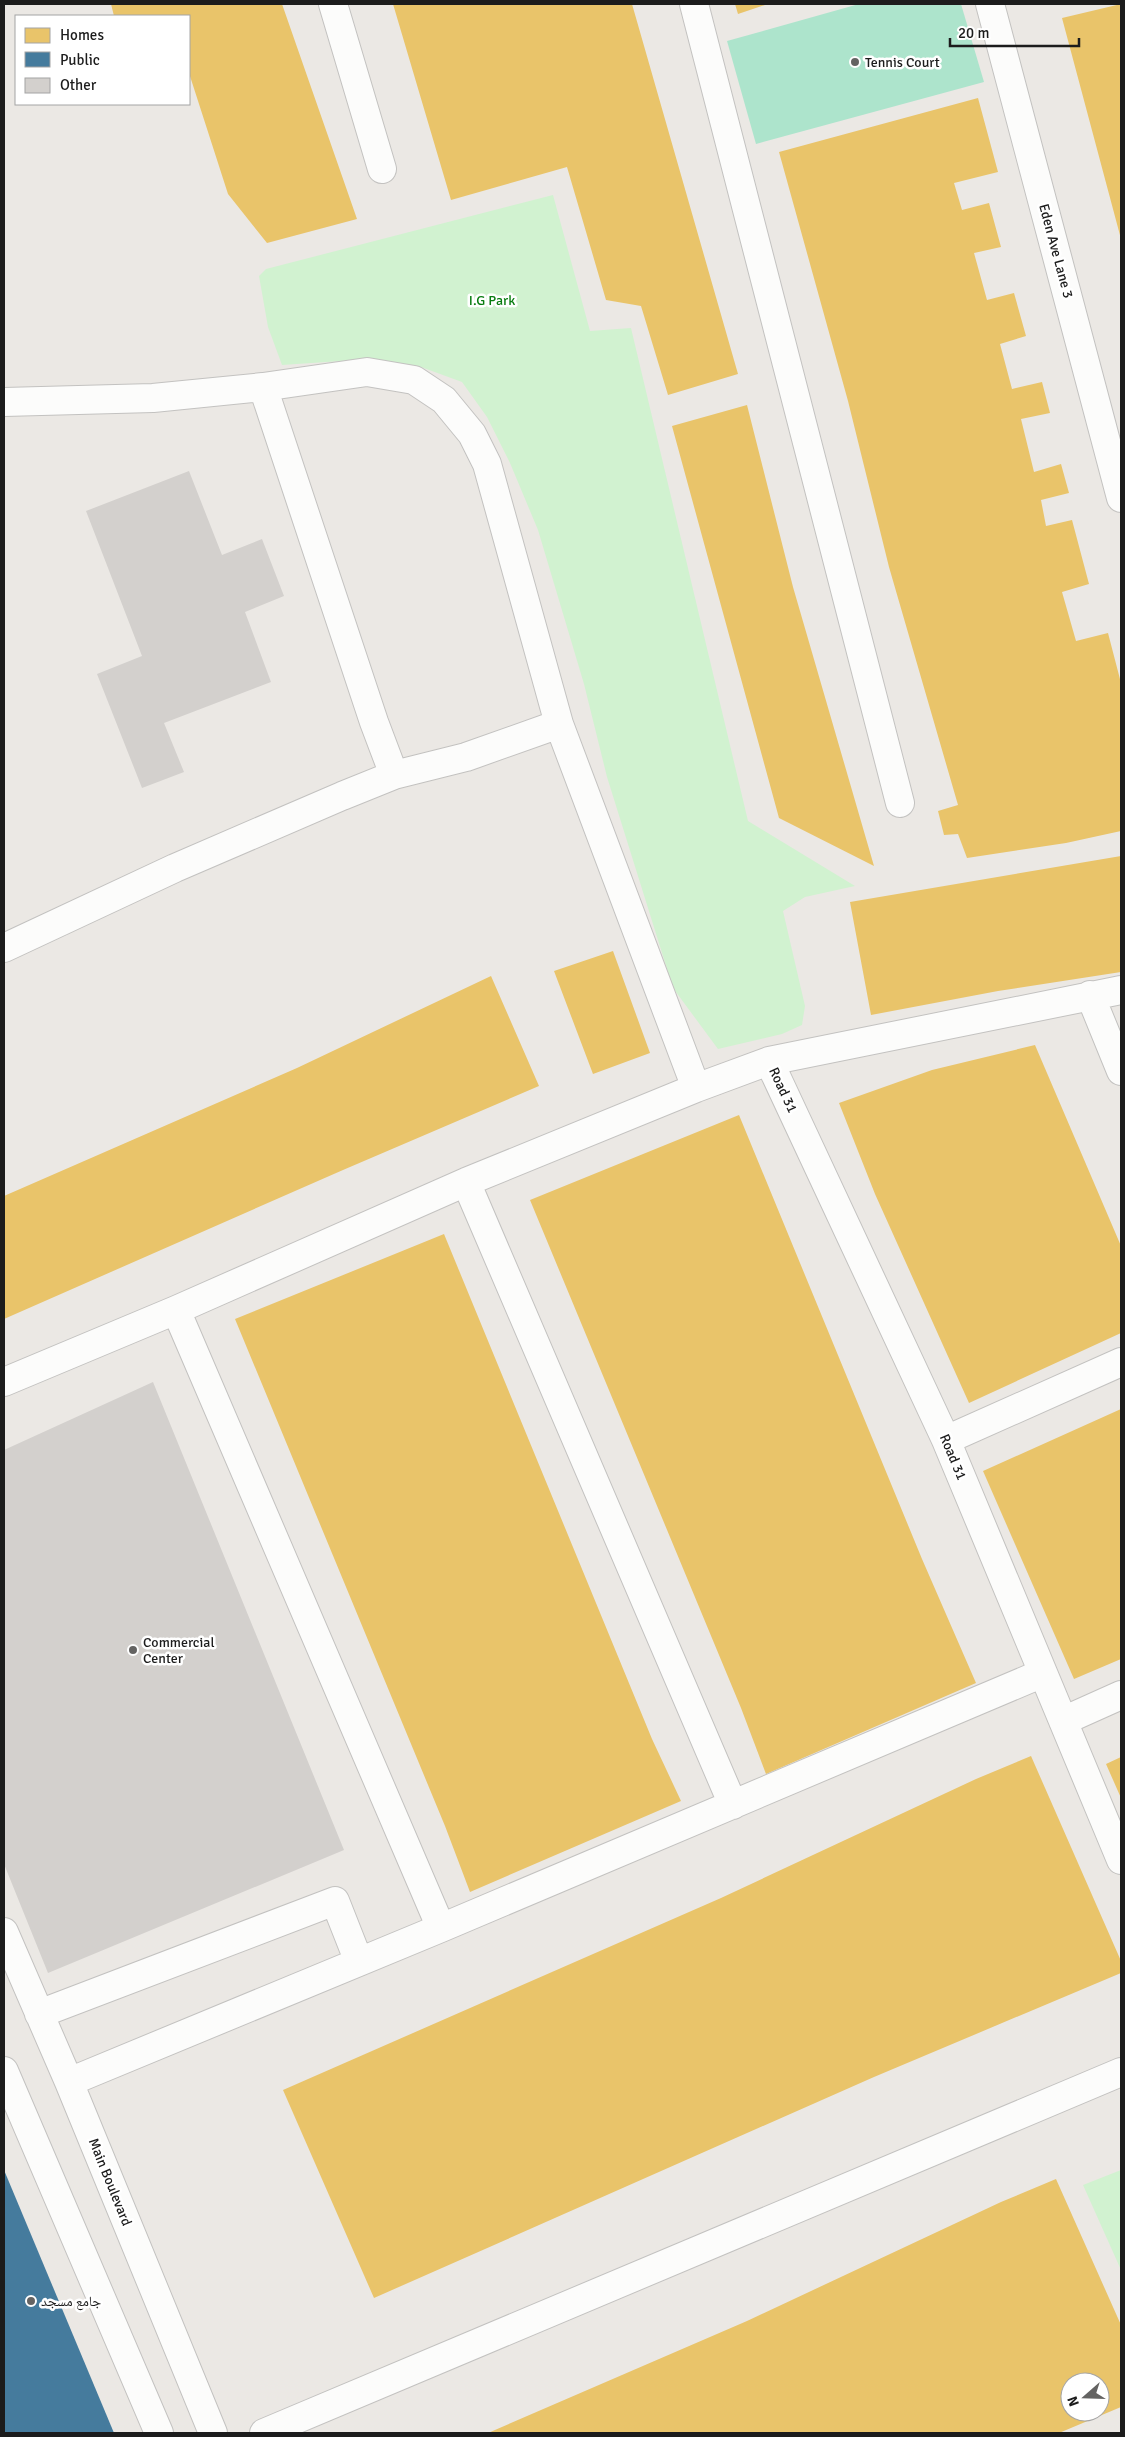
<svg xmlns="http://www.w3.org/2000/svg" width="1125" height="2437" viewBox="0 0 1125 2437" font-family="Signika,'Noto Naskh Arabic',sans-serif">
<style>
.park{fill:#d1f2d0}
.pitch{fill:#ade4cc}
.homes{fill:#e9c46a;fill-rule:evenodd}
.public{fill:#457b9d}
.building{fill:#d3d0cd}
.lines{fill:none;stroke-linecap:round;stroke-linejoin:round}
.minor-casing{stroke:#c3c2c0;stroke-width:30}
.minor{stroke:#fcfcfb;stroke-width:28}
.poi-dot{fill:#646362;stroke:#fff;stroke-width:2}
.labels{text-anchor:middle;dominant-baseline:central;stroke-width:5;stroke-linejoin:round;paint-order:stroke}
.poi-label{font-size:14px;fill:#1c1c1c;stroke:#fff;text-anchor:start}
.street-label{font-size:14px;fill:#1c1c1c;stroke:#fff}
.park-label{font-size:14px;fill:#087c10;stroke:#fff}
</style>
<rect width="100%" height="100%" fill="#ebe8e4"/>
<path class="park" d="M 553,195 L 590,331 L 631,328 L 748,821 L 855,886 L 805,897 L 783,911 L 805,1006 L 802,1025 L 782,1034 L 718,1049 L 673,988 L 607,777 L 584,684 L 538,530 L 510,463 L 487,417 L 462,382 L 421,367 L 356,360 L 282,365 L 268,327 L 259,276 L 266,269 Z
M 1121,2170 L 1121,2270 L 1083,2185 Z"/>
<path class="pitch" d="M 859,4 L 961,4 L 984,82 L 756,144 L 727,41 Z"/>
<path class="homes" d="M 111,4 L 282,4 L 357,219 L 267,243 L 228,194 L 189,73 L 189,16 L 114,16 Z
M 393,4 L 632,4 L 738,374 L 668,395 L 641,306 L 606,300 L 567,167 L 451,200 Z
M 735,4 L 768,4 L 738,14 Z
M 1121,4 L 1121,239 L 1062,18 Z
M 978,98 L 998,172 L 954,183 L 962,210 L 989,203 L 1001,247 L 974,253 L 987,300 L 1014,293 L 1026,336 L 1000,344 L 1012,389 L 1042,382 L 1050,413 L 1021,419 L 1034,472 L 1061,464 L 1069,493 L 1041,500 L 1046,526 L 1072,520 L 1089,584 L 1062,592 L 1076,641 L 1108,633 L 1121,683 L 1121,831 L 1066,843 L 967,858 L 958,834 L 944,835 L 938,811 L 958,805 L 889,567 L 848,401 L 779,152 Z
M 747,405 L 793,587 L 874,866 L 779,818 L 672,426 Z
M 1121,856 L 1121,972 L 998,991 L 871,1015 L 850,902 Z
M 613,951 L 650,1053 L 593,1074 L 554,971 Z
M 491,976 L 539,1086 L 343,1170 L 4,1319 L 4,1196 L 297,1068 Z
M 1035,1045 L 1121,1246 L 1121,1333 L 969,1403 L 875,1194 L 839,1103 L 932,1070 Z
M 739,1115 L 922,1559 L 976,1683 L 766,1774 L 741,1708 L 530,1200 Z
M 444,1234 L 652,1739 L 681,1801 L 470,1892 L 445,1826 L 235,1319 Z
M 1121,1409 L 1121,1659 L 1074,1679 L 983,1471 Z
M 1031,1756 L 1121,1961 L 1121,1973 L 874,2077 L 374,2298 L 283,2090 L 721,1898 L 976,1779 Z
M 1121,1757 L 1121,1798 L 1106,1764 Z
M 1056,2179 L 1121,2325 L 1121,2407 L 1059,2433 L 488,2433 L 747,2321 L 1001,2202 ZM 1070,2382 L 1100,2382 L 1100,2412 L 1070,2412 Z"/>
<path class="public" d="M 4,2170 L 114,2433 L 4,2433 Z"/>
<path class="building" d="M 189,471 L 222,555 L 262,539 L 284,596 L 245,612 L 271,682 L 164,723 L 184,772 L 142,788 L 97,674 L 142,656 L 86,511 Z
M 153,1382 L 344,1850 L 48,1973 L 4,1864 L 4,1450 Z"/>
<g class="lines">
<g class="minor-casing">
<path id="minor" d="M 333,4 L 382,169
M 694,4 L 900,803
M 990,4 L 1121,498
M 263,387 L 374,722 L 394,775
M 4,402 L 153,398 L 263,387 L 367,372 L 414,380 L 444,400 L 472,434 L 487,464 L 559,724 L 696,1088
M 4,948 L 175,868 L 342,796 L 394,775 L 466,757 L 559,724
M 1090,995 L 1121,1071
M 769,1061 L 946,1440 L 1121,1860
M 466,1182 L 733,1805
M 176,1310 L 441,1928
M 4,1382 L 176,1310 L 466,1182 L 696,1088 L 769,1061 L 1121,990
M 946,1440 L 1121,1362
M 1063,1721 L 1121,1695
M 4,1932 L 69,2082 L 213,2433
M 39,2014 L 335,1901 L 359,1962
M 4,2071 L 159,2433
M 69,2082 L 441,1928 L 1043,1673
M 264,2433 L 1121,2072"/>
</g>
<use href="#minor" class="minor"/>
</g>
<g class="poi-dot">
<circle cx="855" cy="62" r="5"/>
<circle cx="133" cy="1650" r="5"/>
<circle cx="31" cy="2301" r="5"/>
</g>
<g class="labels">
<g class="poi-label">
<text x="865" y="62">Tennis Court</text>
<text x="143" y="1642">Commercial<tspan x="143" dy="16">Center</tspan></text>
<text x="41" y="2301">جامع مسجد</text>
</g>
<g class="street-label">
<text transform="translate(1056 251) rotate(75)">Eden Ave Lane 3</text>
<text transform="translate(783 1090) rotate(65)">Road 31</text>
<text transform="translate(953 1457) rotate(67)">Road 31</text>
<text transform="translate(110 2182) rotate(68)">Main Boulevard</text>
</g>
<g class="park-label">
<text x="492" y="300">I.G Park</text>
</g>
</g>
<rect width="1125" height="2437" fill="none" stroke="#1c1c1c" stroke-width="10"/>
<rect x="15" y="15" width="175" height="90" fill="#ffffff" stroke="#a4a4a4"/>
<rect x="25" y="28" width="25" height="15" fill="#e9c46a" stroke="#a4a4a4"/>
<text x="60" y="40" font-size="15" fill="#1c1c1c">Homes</text>
<rect x="25" y="52" width="25" height="15" fill="#457b9d" stroke="#a4a4a4"/>
<text x="60" y="65" font-size="15" fill="#1c1c1c">Public</text>
<rect x="25" y="78" width="25" height="15" fill="#d3d0cd" stroke="#a4a4a4"/>
<text x="60" y="90" font-size="15" fill="#1c1c1c">Other</text>
<g transform="translate(1085 2397) rotate(250)"><circle r="24" fill="#ffffff" stroke="#a4a4a4"/>
<path d="M0-4L9 19L0 12L-9 19Z" fill="#646362"/>
<text y="-8" font-size="14" font-weight="bold" text-anchor="middle" fill="#1c1c1c">N</text>
</g>
<path d="M950 38v8h129v-8" fill="none" stroke="#1c1c1c" stroke-width="2.5"/>
<text x="958" y="38" font-size="15" fill="#1c1c1c" stroke="#ffffff" stroke-width="4" paint-order="stroke">20 m</text>
</svg>
